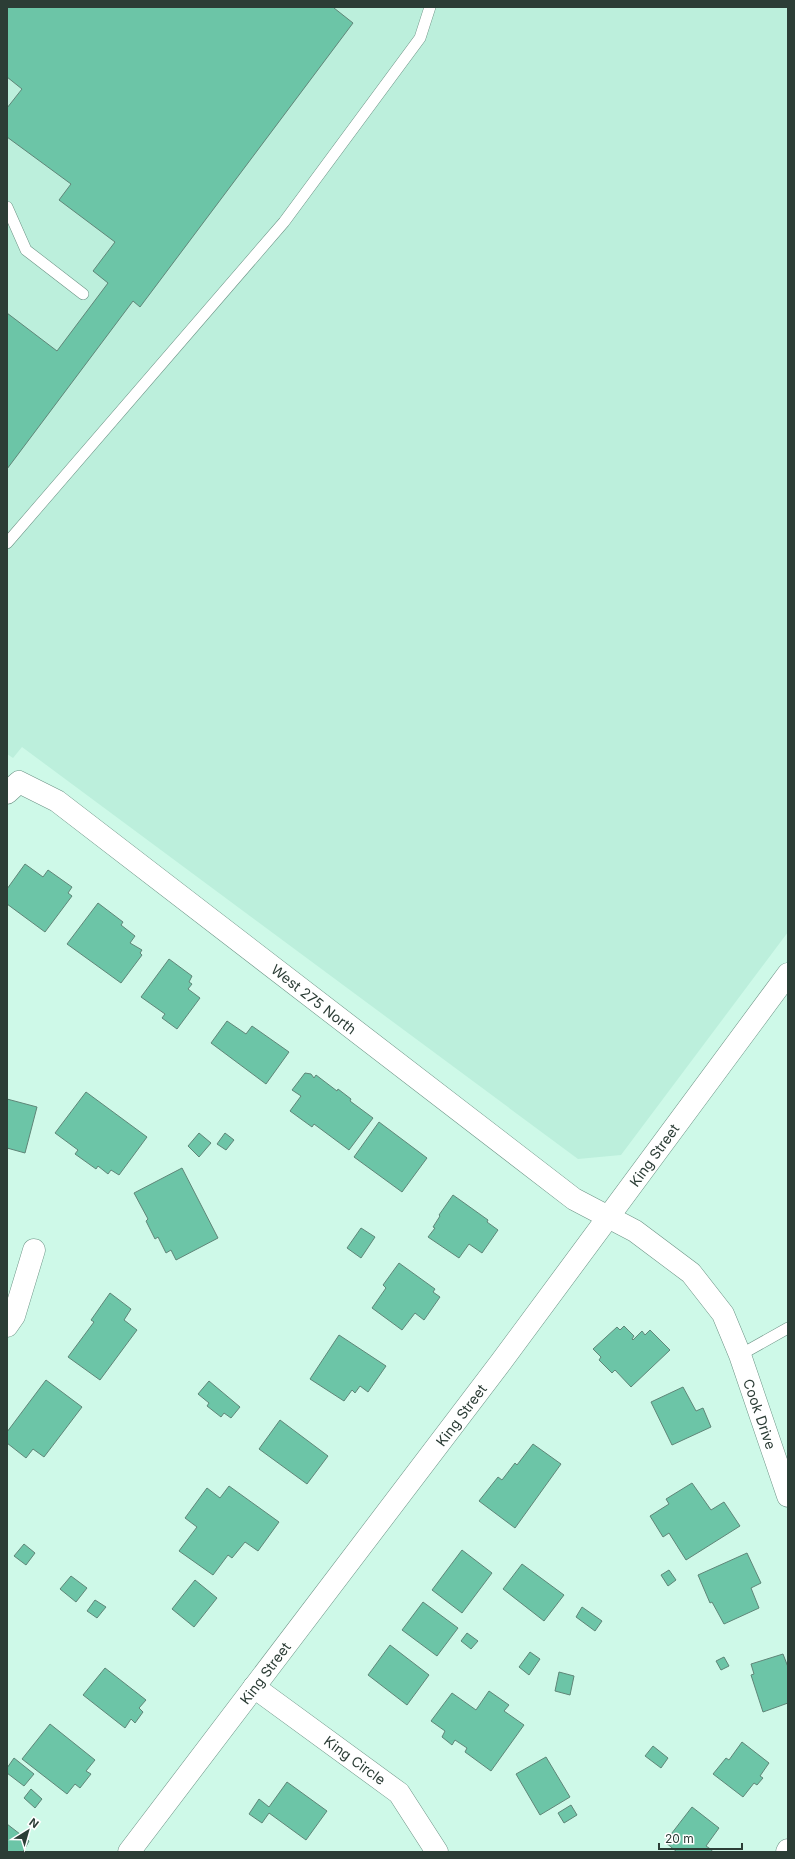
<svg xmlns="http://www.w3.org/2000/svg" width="795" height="1859" viewBox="0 0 795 1859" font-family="Inter,sans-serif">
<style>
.built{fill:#bcefdc}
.building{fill:#6cc5a7;stroke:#5f8678}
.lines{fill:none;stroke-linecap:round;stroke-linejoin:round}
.service-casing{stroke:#6c9385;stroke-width:12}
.minor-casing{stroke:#6c9385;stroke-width:23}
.tertiary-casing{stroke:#6c9385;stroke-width:23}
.service{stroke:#fff;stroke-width:11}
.minor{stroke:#fff;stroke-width:22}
.tertiary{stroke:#fff;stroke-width:22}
.labels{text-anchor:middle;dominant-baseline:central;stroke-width:3.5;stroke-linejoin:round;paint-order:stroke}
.street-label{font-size:14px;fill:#2c3d36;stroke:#fff}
</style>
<rect width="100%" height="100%" fill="#cef9e8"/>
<path class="built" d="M 7,7 L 788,7 L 788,932 L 621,1155 L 578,1159 L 22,747 L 13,758 L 7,754 Z"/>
<path class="building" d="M 7,7 L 335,7 L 334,8 L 353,23 L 140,307 L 133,301 L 7,469 L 7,313 L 57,351 L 108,283 L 93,271 L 115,242 L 59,200 L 71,184 L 7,137 L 7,108 L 22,89 L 7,77 Z
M 25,864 L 43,877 L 48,870 L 72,887 L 68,893 L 72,896 L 45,932 L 7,904 L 7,889 Z
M 98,903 L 123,922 L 121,925 L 135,936 L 130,943 L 142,950 L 140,953 L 142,955 L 121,983 L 67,944 Z
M 169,959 L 192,976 L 189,982 L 192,984 L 188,989 L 200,998 L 177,1029 L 162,1018 L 165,1014 L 141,997 Z
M 227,1021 L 246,1034 L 252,1026 L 289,1052 L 266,1084 L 211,1043 Z
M 305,1073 L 311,1074 L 314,1078 L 316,1075 L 337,1091 L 338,1089 L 351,1099 L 350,1101 L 373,1118 L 349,1150 L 314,1124 L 312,1127 L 290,1111 L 301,1096 L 292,1090 Z
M 86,1092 L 147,1137 L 119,1175 L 111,1170 L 108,1174 L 98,1166 L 96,1169 L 75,1154 L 78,1150 L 55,1133 Z
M 7,1099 L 37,1107 L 25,1153 L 7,1148 Z
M 379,1122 L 427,1158 L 402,1192 L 354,1157 Z
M 199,1133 L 211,1143 L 199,1157 L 188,1146 Z
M 225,1133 L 234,1140 L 226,1150 L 217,1144 Z
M 182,1168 L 218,1238 L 176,1260 L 171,1250 L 166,1253 L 158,1237 L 155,1239 L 146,1221 L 148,1219 L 134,1193 Z
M 453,1195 L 488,1220 L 487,1222 L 498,1230 L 482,1253 L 469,1244 L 459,1258 L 428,1237 L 435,1228 L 433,1227 L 440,1216 L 439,1215 Z
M 361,1228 L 375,1237 L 361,1258 L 347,1248 Z
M 399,1263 L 435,1289 L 433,1292 L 440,1297 L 424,1320 L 415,1313 L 402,1330 L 372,1308 L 386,1288 L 383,1285 Z
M 110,1293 L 131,1309 L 124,1320 L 137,1330 L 100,1380 L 68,1357 L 94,1322 L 91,1320 Z
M 624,1326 L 634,1336 L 632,1339 L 633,1340 L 642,1331 L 645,1335 L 650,1330 L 670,1350 L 631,1387 L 615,1370 L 612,1373 L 599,1360 L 601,1357 L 593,1349 L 617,1327 L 620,1330 Z
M 339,1335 L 386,1366 L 368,1392 L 360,1386 L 355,1393 L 352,1390 L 344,1401 L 310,1379 Z
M 46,1380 L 82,1407 L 44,1457 L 33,1449 L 26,1458 L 7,1443 L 7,1432 Z
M 209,1381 L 240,1407 L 231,1418 L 224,1413 L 221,1417 L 207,1406 L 209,1403 L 198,1394 Z
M 683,1387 L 696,1411 L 703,1408 L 711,1427 L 672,1445 L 651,1402 Z
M 280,1420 L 328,1456 L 307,1484 L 259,1449 Z
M 533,1444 L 561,1464 L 515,1528 L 479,1501 L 498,1477 L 502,1480 L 515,1463 L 517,1465 Z
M 692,1483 L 711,1510 L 724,1502 L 740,1526 L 686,1560 L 669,1533 L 663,1537 L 650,1516 L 669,1504 L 666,1499 Z
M 229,1486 L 279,1522 L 258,1551 L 245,1542 L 232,1558 L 228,1555 L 213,1575 L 179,1551 L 197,1527 L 185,1518 L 207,1488 L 220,1498 Z
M 24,1544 L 35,1553 L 26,1565 L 14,1556 Z
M 462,1550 L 492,1573 L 462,1613 L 432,1590 Z
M 747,1553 L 761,1583 L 751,1588 L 759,1608 L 724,1624 L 712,1602 L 710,1603 L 698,1575 Z
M 522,1564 L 564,1595 L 544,1621 L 503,1589 Z
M 669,1570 L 676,1580 L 668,1586 L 661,1575 Z
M 71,1576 L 87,1588 L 76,1602 L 60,1589 Z
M 195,1580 L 217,1598 L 194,1627 L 172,1609 Z
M 95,1600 L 106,1607 L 97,1618 L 87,1611 Z
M 423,1602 L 458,1628 L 437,1656 L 402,1630 Z
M 582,1607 L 602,1621 L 595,1631 L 576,1617 Z
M 467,1633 L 478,1641 L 471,1649 L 461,1641 Z
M 390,1645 L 429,1675 L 407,1705 L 368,1675 Z
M 530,1652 L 540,1659 L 529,1675 L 519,1667 Z
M 783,1654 L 788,1667 L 788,1703 L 763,1712 L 751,1675 L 754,1674 L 751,1664 Z
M 724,1657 L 729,1666 L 721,1670 L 716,1661 Z
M 105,1668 L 146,1700 L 139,1708 L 143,1712 L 135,1723 L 131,1719 L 125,1728 L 83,1695 Z
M 559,1672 L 574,1676 L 570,1695 L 555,1691 Z
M 489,1691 L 509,1705 L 504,1711 L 524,1725 L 491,1771 L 465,1752 L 467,1748 L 455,1740 L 452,1745 L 442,1737 L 445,1731 L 431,1721 L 452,1693 L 476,1710 Z
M 50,1724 L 95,1760 L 86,1771 L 91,1774 L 80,1788 L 75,1784 L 67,1794 L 22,1759 Z
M 742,1742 L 769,1763 L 760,1776 L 763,1778 L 757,1785 L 754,1783 L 743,1797 L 713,1774 L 726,1758 L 729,1760 Z
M 653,1746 L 668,1758 L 661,1768 L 645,1756 Z
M 546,1757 L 570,1797 L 540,1815 L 516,1774 Z
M 14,1758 L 34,1774 L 24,1786 L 7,1773 L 7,1768 Z
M 287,1782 L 327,1811 L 306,1840 L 269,1813 L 262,1823 L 249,1814 L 259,1799 L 269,1807 Z
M 31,1789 L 42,1799 L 35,1808 L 24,1798 Z
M 571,1805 L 577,1815 L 564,1823 L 558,1813 Z
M 692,1807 L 719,1828 L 706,1846 L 712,1850 L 711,1852 L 677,1852 L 665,1842 Z
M 7,1824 L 29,1841 L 23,1852 L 7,1852 Z"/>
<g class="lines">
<g class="service-casing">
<path id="service" d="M 7,207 L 26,250 L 83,294
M 7,543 L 284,222 L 420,38 L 430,7
M 740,1355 L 788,1328"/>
</g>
<g class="minor-casing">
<path id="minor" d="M 7,793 L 19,782 L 57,801 L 574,1199 L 635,1231 L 691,1273 L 723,1314 L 740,1355 L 788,1496
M 7,1326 L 14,1316 L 34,1250
M 254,1687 L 399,1793 L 437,1852
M 787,1852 L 788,1850"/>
</g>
<g class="tertiary-casing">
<path id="tertiary" d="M 129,1852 L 501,1362 L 788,974"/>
</g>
<use href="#service" class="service"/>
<use href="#minor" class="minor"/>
<use href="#tertiary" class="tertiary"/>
</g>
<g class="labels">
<g class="street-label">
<text transform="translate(314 999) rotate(38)">West 275 North</text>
<text transform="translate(654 1155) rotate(-54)">King Street</text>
<text transform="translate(760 1414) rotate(71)">Cook Drive</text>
<text transform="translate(461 1415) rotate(-53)">King Street</text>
<text transform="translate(265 1673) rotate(-53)">King Street</text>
<text transform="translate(355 1760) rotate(36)">King Circle</text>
</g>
</g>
<rect width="795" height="1859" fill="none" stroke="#2c3d36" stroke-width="16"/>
<g transform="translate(28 1831) rotate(37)" stroke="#ffffff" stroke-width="3" paint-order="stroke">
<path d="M0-3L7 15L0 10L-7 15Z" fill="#2c3d36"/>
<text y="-6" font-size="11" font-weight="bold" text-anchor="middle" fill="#2c3d36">N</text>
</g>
<path d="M659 1843v6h83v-6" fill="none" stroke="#2c3d36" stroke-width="2"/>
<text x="665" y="1843" font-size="12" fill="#2c3d36" stroke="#ffffff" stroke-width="3" paint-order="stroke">20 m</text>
</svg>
